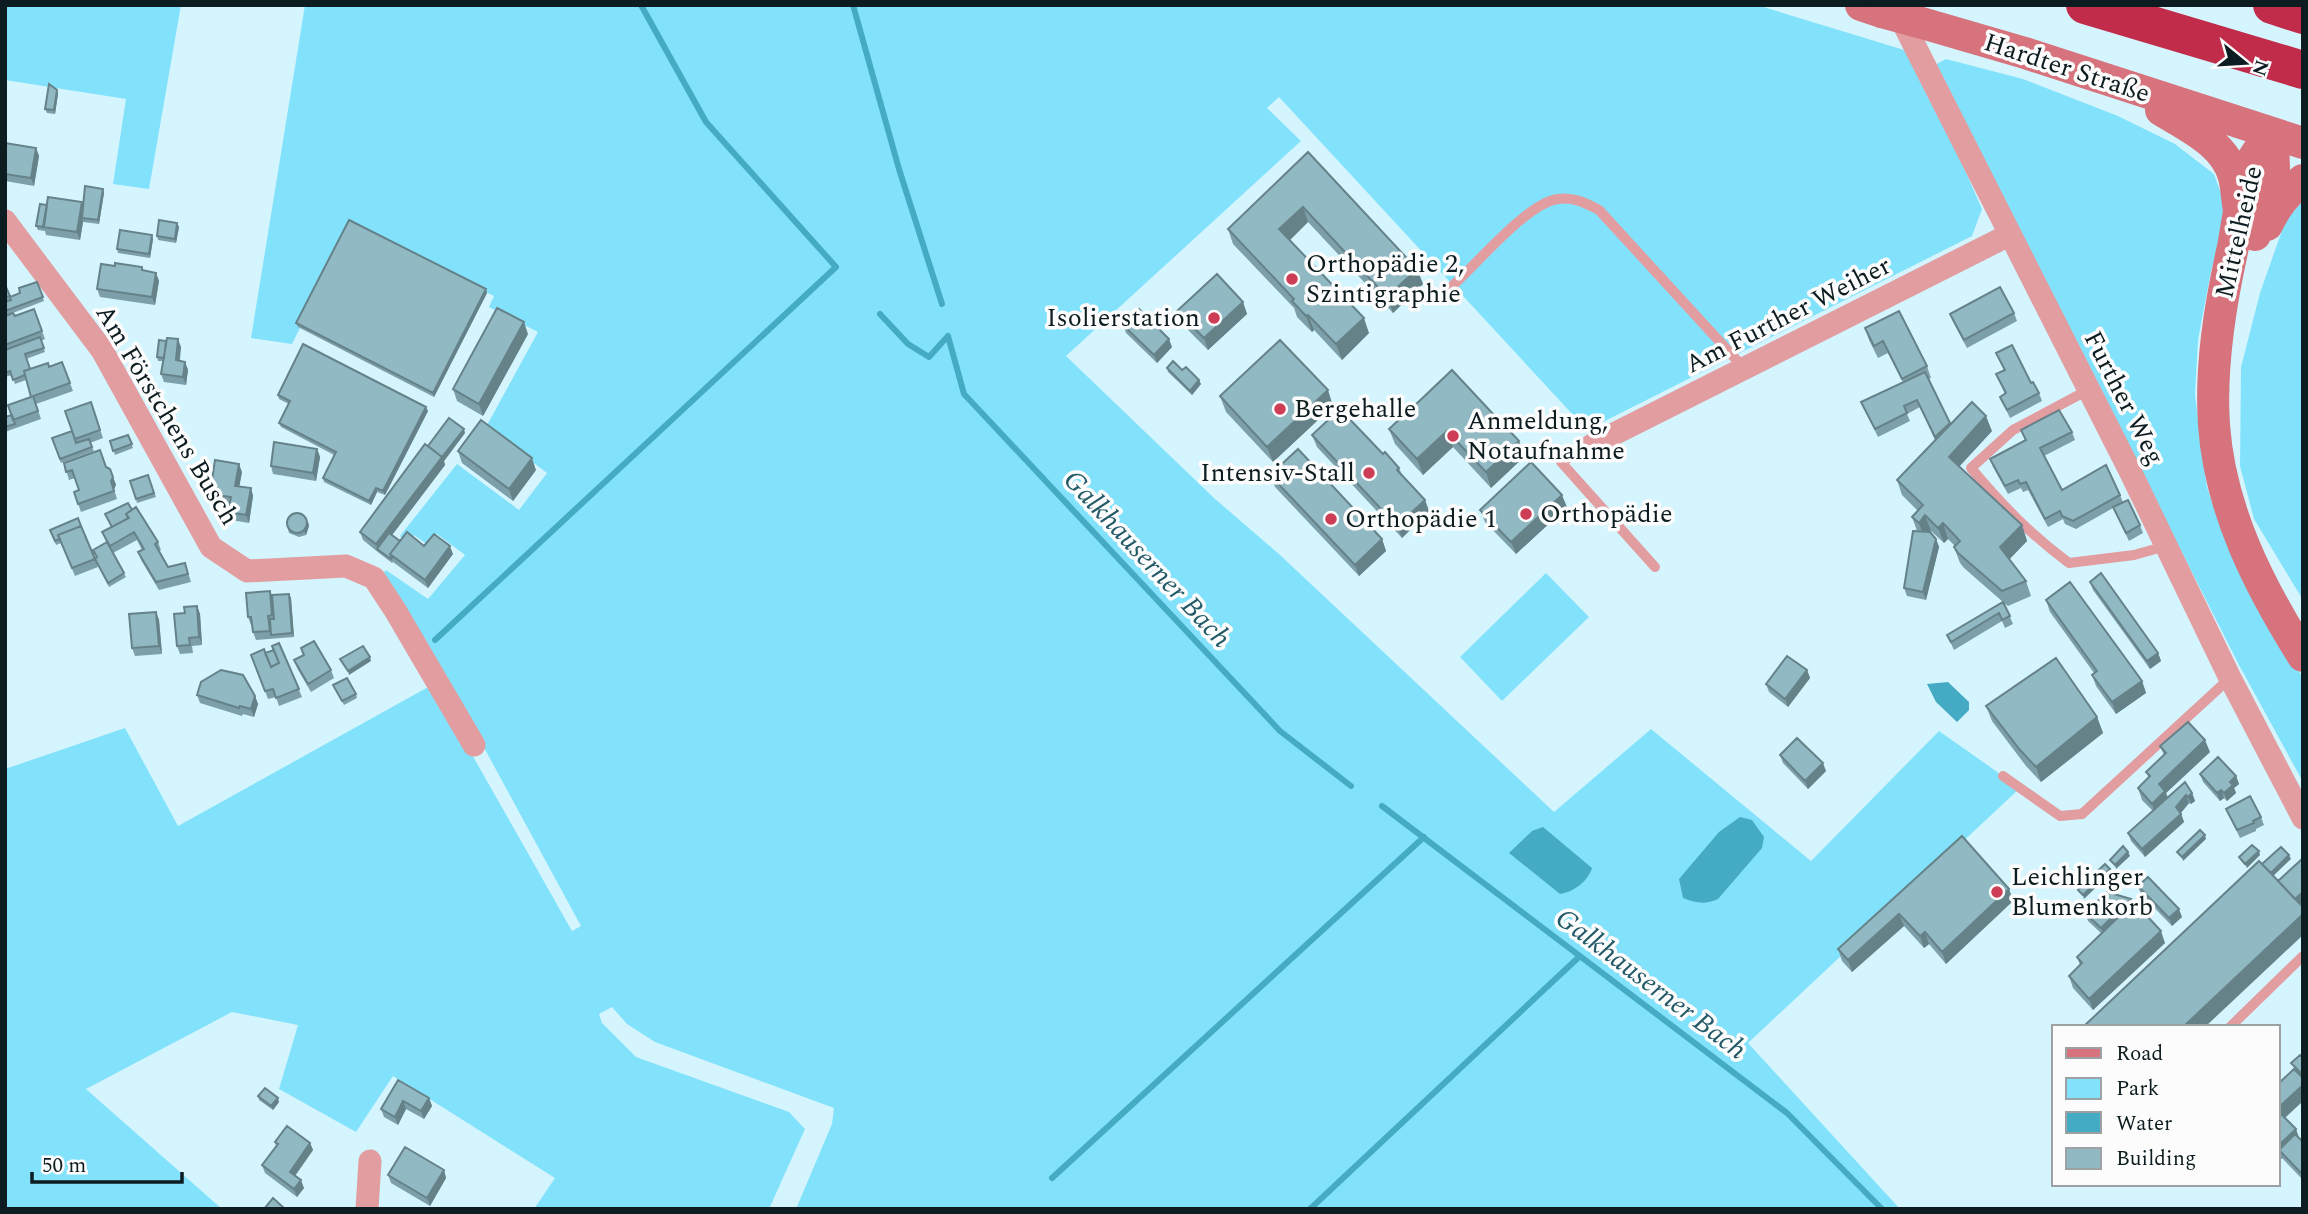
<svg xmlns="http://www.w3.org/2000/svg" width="2308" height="1214" viewBox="0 0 2308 1214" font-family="Spectral,serif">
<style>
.green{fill:#83e2fb}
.water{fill:#45aac3}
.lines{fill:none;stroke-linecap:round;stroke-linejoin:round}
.stream{stroke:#45aac3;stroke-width:6}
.service{stroke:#e29da1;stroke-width:10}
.minor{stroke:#e29da1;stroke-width:23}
.secondary{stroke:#d6737c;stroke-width:32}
.motorway{stroke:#c12c4a;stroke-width:38}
.secondary-bridge{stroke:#d6737c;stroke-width:32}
.wall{fill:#7d9fa9}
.shaded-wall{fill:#668289}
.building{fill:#91b9c4;stroke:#668289;stroke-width:2}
.poi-dot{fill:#cd3d55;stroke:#fcfcfc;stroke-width:2.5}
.labels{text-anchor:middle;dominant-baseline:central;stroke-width:7;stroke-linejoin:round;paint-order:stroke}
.street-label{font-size:26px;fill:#0d1c20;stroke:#fcfcfc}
.poi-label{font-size:26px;fill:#0d1c20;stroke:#fcfcfc;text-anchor:start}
.water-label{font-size:28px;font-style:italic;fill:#235a68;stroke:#fcfcfc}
</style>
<rect width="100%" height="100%" fill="#d5f5fe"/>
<path class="green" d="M 5,5 L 181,5 L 149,189 L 113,184 L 126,99 L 5,80 Z
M 305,5 L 1757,5 L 1914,53 L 1982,209 L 1972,236 L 1587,430 L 1279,97 L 1267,108 L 1301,141 L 1066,356 L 1214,498 L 1280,555 L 1554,812 L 1651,729 L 1811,861 L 1939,731 L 2020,788 L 1748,1043 L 1900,1209 L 796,1209 L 832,1124 L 834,1108 L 655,1042 L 627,1024 L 612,1007 L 599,1014 L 602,1023 L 636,1057 L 789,1112 L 805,1129 L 769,1209 L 534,1209 L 555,1178 L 393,1076 L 356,1132 L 279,1089 L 298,1025 L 232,1012 L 86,1089 L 222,1209 L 5,1209 L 5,769 L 125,728 L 178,826 L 430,686 L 466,744 L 572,931 L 581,926 L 425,639 L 409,619 L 382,575 L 386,570 L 428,599 L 465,555 L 437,534 L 428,545 L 414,535 L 406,542 L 400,536 L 457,464 L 519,510 L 547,473 L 486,427 L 538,332 L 489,307 L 494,296 L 351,226 L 292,344 L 251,338 Z
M 1946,59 L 2023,79 L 2118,116 L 2175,144 L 2214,174 L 2227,210 L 2211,271 L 2198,340 L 2195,394 L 2200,438 L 2207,487 L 2224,536 L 2245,584 L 2303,678 L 2303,782 L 2239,665 L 1935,65 Z
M 2303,200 L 2303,600 L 2254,519 L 2240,466 L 2241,367 L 2260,293 L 2285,222 Z
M 1546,573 L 1589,617 L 1502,701 L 1460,657 Z"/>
<path class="water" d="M 1948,682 L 1969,702 L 1969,710 L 1957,722 L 1936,702 L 1927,684 Z
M 1740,817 L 1752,820 L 1764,837 L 1762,848 L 1718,899 C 1705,905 1696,903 1683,898 L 1679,879 L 1719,832 Z
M 1543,827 L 1592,868 C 1588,881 1574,892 1560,894 L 1509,853 L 1532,831 Z"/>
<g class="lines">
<path class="stream" d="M 853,5 L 899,169 L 942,304
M 880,314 L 908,344 L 929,357 L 948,336
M 948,336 L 964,394 L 1280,731 L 1351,786
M 435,640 L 836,267 L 706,122 L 641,5
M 1382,806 L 1787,1113 L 1882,1209
M 1052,1178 L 1424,837
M 1310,1209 L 1580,956"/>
<path class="service" d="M 1441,296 C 1470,273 1525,203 1558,199 C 1574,197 1586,203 1599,210 L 1743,367
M 2088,390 L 2013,430 L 1971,468 C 2002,505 2030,534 2069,563 L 2134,555 L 2166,546
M 1592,445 L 1561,462 L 1655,567
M 2003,776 L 2060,816 L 2082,814 L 2230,678
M 2230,1027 L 2303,956"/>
<path class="minor" d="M 1897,11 L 2131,473 L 2230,678 L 2303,818
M 5,221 L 102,350 L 211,547 L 247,571 L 346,566 L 374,578 L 395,610 L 474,745
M 1592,445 L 2009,235
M 367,1209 L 370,1161"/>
<path class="secondary" d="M 1861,5 L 1882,12
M 1915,21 L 2025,53 L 2303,143
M 2161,110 C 2188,127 2225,143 2234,177 C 2236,185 2237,195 2238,205
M 2273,134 C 2266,143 2254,153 2251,164 C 2241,190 2238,220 2233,247 C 2220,305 2210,366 2214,425 C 2220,510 2259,586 2303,656
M 2267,225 C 2276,206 2286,193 2303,180
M 2255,235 L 2274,170 L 2273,134"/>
<path class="motorway" d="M 2085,5 L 2303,70
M 2272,5 L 2303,15"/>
<path class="secondary-bridge" d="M 1882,12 L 1915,21"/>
</g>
<path class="wall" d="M 58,94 L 55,114 L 47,113 L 45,109 Z
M 5,143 L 36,148 L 39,156 L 34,186 L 5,181 Z
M 1308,152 L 1417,269 L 1423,284 L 1393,313 L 1308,222 L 1290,240 L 1369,333 L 1342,360 L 1314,330 L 1312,332 L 1297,317 L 1294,308 L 1233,244 L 1228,229 Z
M 104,193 L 99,224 L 83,222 L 80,240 L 46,235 L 45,231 L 38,230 L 36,226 L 47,205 L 83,206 Z
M 177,223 L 179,227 L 176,243 L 158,240 L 157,236 Z
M 153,239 L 150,258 L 118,253 L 117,249 Z
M 115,266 L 142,267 L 143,271 L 156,273 L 159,281 L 155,305 L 100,297 L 97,289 Z
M 37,282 L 44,301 L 5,316 L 5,285 L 10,297 L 20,293 Z
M 487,293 L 434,397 L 298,327 L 296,323 Z
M 1243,302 L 1247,314 L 1208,350 L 1181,323 L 1177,311 Z
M 34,309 L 45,339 L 41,341 L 45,352 L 26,359 L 30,369 L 49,367 L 62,362 L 73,391 L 36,404 L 41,419 L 5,432 L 5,417 L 11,415 L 31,397 L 26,380 L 15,384 L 12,375 L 5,377 L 5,316 L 15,316 Z
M 2014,313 L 2017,321 L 1967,348 L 1953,322 L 1950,314 Z
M 1123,325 L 1172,347 L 1157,363 L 1126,333 Z
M 1865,328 L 1927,366 L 1931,378 L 1928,379 L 1951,424 L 1992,431 L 1959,467 L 2022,525 L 2027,541 L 2009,559 L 2026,581 L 2031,596 L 2008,606 L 2004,603 L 2013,624 L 2005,628 L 2002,621 L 1954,650 L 1947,635 L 2003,602 L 1964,568 L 1960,563 L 1954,547 L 1955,546 L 1948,539 L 1944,543 L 1931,531 L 1929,532 L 1936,539 L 1939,547 L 1926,600 L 1907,596 L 1904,588 L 1917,531 L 1912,517 L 1918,511 L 1902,495 L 1897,480 L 1935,440 L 1920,407 L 1907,414 L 1910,421 L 1878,437 L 1861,402 L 1903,382 L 1888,353 L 1878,358 L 1869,340 Z
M 528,334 L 483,416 L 457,401 L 453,389 Z
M 181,347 L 180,361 L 185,362 L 188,370 L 186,385 L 164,382 L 161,374 L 163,361 L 158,361 L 157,357 Z
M 1996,353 L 2031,383 L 2039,393 L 2042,401 L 2010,418 L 2000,397 L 2005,394 L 1996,374 L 2004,370 Z
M 1167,368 L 1201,384 L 1192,395 L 1168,372 Z
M 278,395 L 428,411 L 385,495 L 377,492 L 371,505 L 324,482 L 323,478 L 334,455 L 281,427 L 279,423 L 289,404 L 279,399 Z
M 1220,396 L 1333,406 L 1273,462 L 1226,412 Z
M 91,402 L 103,438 L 90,443 L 94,451 L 61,463 L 52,438 L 72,431 Z
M 1413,407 L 1494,415 L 1496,420 L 1525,456 L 1491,488 L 1453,447 L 1423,475 L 1395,444 L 1389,429 L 1406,413 L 1405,411 Z
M 2021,430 L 2072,432 L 2075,440 L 2044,456 L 2062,490 L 2120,495 L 2123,502 L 2140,525 L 2143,533 L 2129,541 L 2113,508 L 2076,529 L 2065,524 L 2063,519 L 2048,527 L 2028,490 L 2023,492 L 2021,488 L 2008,494 L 1993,467 L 1990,459 L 2025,440 Z
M 465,433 L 444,461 L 445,465 L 392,535 L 400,541 L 424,546 L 453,554 L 428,588 L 393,562 L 392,563 L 379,553 L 363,540 L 360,532 L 428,446 Z
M 128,435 L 133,448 L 115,455 L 110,441 Z
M 1312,435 L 1399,468 L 1402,475 L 1425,500 L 1429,511 L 1402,538 L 1317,447 Z
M 317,449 L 320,457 L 316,481 L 273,474 L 271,466 Z
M 458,451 L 536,470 L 513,501 L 462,463 Z
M 64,463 L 106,468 L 110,469 L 116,485 L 114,489 L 117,499 L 81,512 L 74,492 L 79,490 L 75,478 L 69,480 Z
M 242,472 L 239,486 L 251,488 L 253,496 L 249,523 L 231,520 L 228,512 L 230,505 L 212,502 L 210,494 Z
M 148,475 L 156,497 L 137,503 L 136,499 Z
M 1270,475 L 1382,539 L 1386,551 L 1359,576 L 1275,487 Z
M 1567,507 L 1516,554 L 1485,522 L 1480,510 Z
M 132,510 L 158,542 L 161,550 L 159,551 L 168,567 L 185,563 L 191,582 L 159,590 L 141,560 L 138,552 L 142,550 L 137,540 L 113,553 L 126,577 L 109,587 L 97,563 L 98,567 L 75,576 L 61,543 L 56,545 L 50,530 L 95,559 L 97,557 L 106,542 L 102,532 L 111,527 L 105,514 Z
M 286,521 L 308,522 L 309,526 L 306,535 L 299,537 L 289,533 Z
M 2090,582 L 2158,653 L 2161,661 L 2150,669 L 2093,590 Z
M 272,595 L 291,598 L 294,637 L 256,640 L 253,632 L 252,625 L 251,625 L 248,617 Z
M 2046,600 L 2142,681 L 2146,693 L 2116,714 L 2096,686 L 2092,675 L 2094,673 L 2050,612 Z
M 197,606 L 200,614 L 202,645 L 192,646 L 193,653 L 180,654 L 177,646 L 185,613 Z
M 156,612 L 159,620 L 162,654 L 135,656 L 132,648 Z
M 279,643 L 302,697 L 279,706 L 276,697 L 268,699 L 251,655 L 265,653 L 274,650 Z
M 301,648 L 331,670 L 334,678 L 311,692 L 297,668 L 294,660 L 303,655 Z
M 1807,670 L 1810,678 L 1788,707 L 1769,692 L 1766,684 Z
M 333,685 L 356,694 L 357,698 L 344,705 Z
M 197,695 L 255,696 L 258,704 L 254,717 L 243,714 L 242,716 L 200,703 Z
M 1986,706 L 2097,717 L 2103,733 L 2041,782 L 2026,766 L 1992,721 Z
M 2160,746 L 2210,752 L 2166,793 L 2168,798 L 2192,793 L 2195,801 L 2191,804 L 2189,803 L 2181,813 L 2184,822 L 2145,857 L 2131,841 L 2128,833 L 2153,811 L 2142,800 L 2138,788 L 2149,778 L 2146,772 L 2164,755 Z
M 1780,755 L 1826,771 L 1808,789 L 1783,763 Z
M 2200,774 L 2236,776 L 2239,784 L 2234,788 L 2236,793 L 2227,801 L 2224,798 L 2220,801 L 2203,782 Z
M 2226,809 L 2261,817 L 2264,825 L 2256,829 L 2256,831 L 2240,838 Z
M 1962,836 L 2009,889 L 2013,901 L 1946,964 L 1929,944 L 1924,948 L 1904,926 L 1852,972 L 1842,961 L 1838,949 Z
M 2138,886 L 2182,917 L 2172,926 L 2141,894 Z
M 2131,899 L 2133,904 L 2165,943 L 2093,1010 L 2073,988 L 2069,976 L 2080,965 L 2077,957 L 2102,934 L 2088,921 L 2085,913 Z
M 2303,1078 L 2303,1101 L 2285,1118 L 2296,1129 L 2299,1138 L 2303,1142 L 2303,1180 L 2282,1158 L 2278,1162 L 2278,1084 Z
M 398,1080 L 429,1098 L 432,1106 L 424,1119 L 406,1109 L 398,1125 L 384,1117 L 381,1109 Z
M 258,1096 L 279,1102 L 273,1110 L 259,1100 Z
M 275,1142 L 310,1143 L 313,1150 L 295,1176 L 304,1188 L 297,1197 L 265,1173 L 262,1165 L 276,1146 Z
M 444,1170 L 446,1178 L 430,1206 L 391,1183 L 388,1175 Z"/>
<path class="shaded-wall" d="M 57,90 L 58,94 L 55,114 L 54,110 Z
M 36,148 L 39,156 L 34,186 L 31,178 Z
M 103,189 L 104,193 L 99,224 L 98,220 Z
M 82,202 L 85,210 L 82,218 L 83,222 L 80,240 L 77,232 Z
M 1303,207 L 1308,222 L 1285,245 L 1279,229 Z
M 177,223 L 179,227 L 176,243 L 175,239 Z
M 152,235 L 153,239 L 150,258 L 149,254 Z
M 1417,269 L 1423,284 L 1393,313 L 1387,297 Z
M 156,273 L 159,281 L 155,305 L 152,297 Z
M 486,289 L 487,293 L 434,397 L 433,393 Z
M 1243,302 L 1247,314 L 1208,350 L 1204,338 Z
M 1308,315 L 1314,330 L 1312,332 L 1306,316 Z
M 1364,318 L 1369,333 L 1342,360 L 1336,344 Z
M 524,322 L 528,334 L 483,416 L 479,404 Z
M 178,339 L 181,347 L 178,368 L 176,360 Z
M 1169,339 L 1172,347 L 1157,363 L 1154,355 Z
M 185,362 L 188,370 L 186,385 L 183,377 Z
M 1199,380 L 1201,384 L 1192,395 L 1190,391 Z
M 1328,390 L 1333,406 L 1273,462 L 1267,447 Z
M 426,407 L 428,411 L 385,495 L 383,491 Z
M 1986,416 L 1992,431 L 1954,472 L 1949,457 Z
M 464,429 L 465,433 L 444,461 L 445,465 L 380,551 L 378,550 L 376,544 Z
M 1447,431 L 1453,447 L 1423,475 L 1417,459 Z
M 1519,441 L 1525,456 L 1491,488 L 1486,472 Z
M 317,449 L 320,457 L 316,481 L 313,473 Z
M 532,458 L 536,470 L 513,501 L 509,489 Z
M 239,464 L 242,472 L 238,494 L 235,486 Z
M 113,477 L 116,485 L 114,489 L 111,481 Z
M 251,488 L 253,496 L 249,523 L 246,515 Z
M 376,488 L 377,492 L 371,505 L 369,501 Z
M 1562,495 L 1567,507 L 1516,554 L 1511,542 Z
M 1425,500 L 1429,511 L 1402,538 L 1397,526 Z
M 1925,515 L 1931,531 L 1924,538 L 1919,523 Z
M 308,522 L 309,526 L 306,535 L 304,531 Z
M 1943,523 L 1948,539 L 1944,543 L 1938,528 Z
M 2022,525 L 2027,541 L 2006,563 L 2000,547 Z
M 1382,539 L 1386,551 L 1359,576 L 1355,565 Z
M 1936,539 L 1939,547 L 1926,600 L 1923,592 Z
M 450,546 L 453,554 L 428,588 L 425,580 Z
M 289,594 L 291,598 L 294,637 L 292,633 Z
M 197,606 L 200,614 L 202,645 L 199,637 Z
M 156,612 L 159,620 L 162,654 L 159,646 Z
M 2158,653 L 2161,661 L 2150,669 L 2147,661 Z
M 370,657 L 371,661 L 349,675 L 348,671 Z
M 1807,670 L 1810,678 L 1788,707 L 1785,699 Z
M 2142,681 L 2146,693 L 2116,714 L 2112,702 Z
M 255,696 L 258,704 L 254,717 L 251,709 Z
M 2097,717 L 2103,733 L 2041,782 L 2036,767 Z
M 2205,740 L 2210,752 L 2166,793 L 2170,803 L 2156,815 L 2152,804 L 2159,784 Z
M 1823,763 L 1826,771 L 1808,789 L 1805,781 Z
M 2236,776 L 2239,784 L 2234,788 L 2236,793 L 2227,801 L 2224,793 L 2230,782 Z
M 2221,790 L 2224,798 L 2220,801 L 2217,793 Z
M 2192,793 L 2195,801 L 2191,804 L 2188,797 Z
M 2186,795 L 2189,803 L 2179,815 L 2176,807 Z
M 2181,814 L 2184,822 L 2145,857 L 2142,849 Z
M 2205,835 L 2206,839 L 2183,861 L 2182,857 Z
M 2259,851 L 2260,855 L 2247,868 L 2245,864 Z
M 2128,852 L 2130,856 L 2116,869 L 2115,865 Z
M 2289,855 L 2291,859 L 2270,879 L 2269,875 Z
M 2110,869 L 2111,873 L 2084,899 L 2083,895 Z
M 2009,889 L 2013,901 L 1946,964 L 1942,952 Z
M 2303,892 L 2303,902 L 2296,909 L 2293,901 Z
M 2131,899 L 2134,907 L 2104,936 L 2101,928 Z
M 2179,909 L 2182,917 L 2172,926 L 2169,918 Z
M 1899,914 L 1904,926 L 1852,972 L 1848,960 Z
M 2303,914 L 2303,935 L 2205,1027 L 2183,1027 Z
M 2161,931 L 2165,943 L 2093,1010 L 2089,999 Z
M 1925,932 L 1929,944 L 1924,948 L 1920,936 Z
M 2303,1085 L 2303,1101 L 2281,1121 L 2278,1113 L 2278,1108 Z
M 278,1098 L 279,1102 L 273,1110 L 271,1106 Z
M 429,1098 L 432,1106 L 424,1119 L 421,1111 Z
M 403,1101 L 406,1109 L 398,1125 L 395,1117 Z
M 2296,1129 L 2300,1141 L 2279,1150 L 2282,1158 L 2278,1162 L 2278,1146 Z
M 310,1143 L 313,1150 L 292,1180 L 290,1172 Z
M 444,1170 L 446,1178 L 430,1206 L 427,1198 Z
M 301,1180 L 304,1188 L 297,1197 L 294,1189 Z"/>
<path class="building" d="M 49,84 L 57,90 L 54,110 L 45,109 Z
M 5,143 L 36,148 L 31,178 L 5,174 Z
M 1308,152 L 1417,269 L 1387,297 L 1303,207 L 1279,229 L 1364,318 L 1336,344 L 1308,315 L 1306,316 L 1292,301 L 1294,299 L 1228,229 Z
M 85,186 L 103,189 L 98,220 L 82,218 Z
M 48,197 L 82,202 L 77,232 L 43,227 Z
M 40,204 L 47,205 L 44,227 L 36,226 Z
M 159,220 L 177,223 L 175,239 L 157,236 Z
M 349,220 L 486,289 L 433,393 L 296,323 Z
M 120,230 L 152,235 L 149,254 L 117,249 Z
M 115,263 L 142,267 L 142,270 L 156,273 L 152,297 L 97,289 L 101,264 L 115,266 Z
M 1217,274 L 1243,302 L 1204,338 L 1177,311 Z
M 37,282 L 43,297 L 5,311 L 5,302 L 11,300 L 10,297 L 20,293 L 19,288 Z
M 5,285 L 10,296 L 5,297 Z
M 2000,287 L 2014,313 L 1964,340 L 1950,314 Z
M 497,308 L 524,322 L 479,404 L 453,389 Z
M 34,309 L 42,331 L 5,345 L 5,316 L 13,313 L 15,316 Z
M 1139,309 L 1169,339 L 1154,355 L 1123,325 Z
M 1899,311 L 1927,366 L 1902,379 L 1883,341 L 1874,346 L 1865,328 Z
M 40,337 L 44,348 L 25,354 L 30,369 L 24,371 L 25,375 L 13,380 L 10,371 L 5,373 L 5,350 Z
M 167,338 L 178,339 L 176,360 L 185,362 L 183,377 L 161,374 Z
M 159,340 L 166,341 L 164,358 L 157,357 Z
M 1280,340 L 1328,390 L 1267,447 L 1220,396 Z
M 303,344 L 426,407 L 383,491 L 376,488 L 369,501 L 323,478 L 336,452 L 279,423 L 290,401 L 278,395 Z
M 2012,345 L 2031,383 L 2033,382 L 2039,393 L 2007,410 L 2000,397 L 2006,393 L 1996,374 L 2005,370 L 1996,353 Z
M 1173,361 L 1182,370 L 1186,367 L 1199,380 L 1190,391 L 1167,368 Z
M 62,362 L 70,383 L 33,396 L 38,411 L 13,420 L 8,405 L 31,397 L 24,371 L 48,363 L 49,367 Z
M 1452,370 L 1494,415 L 1492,416 L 1502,427 L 1504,425 L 1519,441 L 1486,472 L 1447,431 L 1417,459 L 1389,429 L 1406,413 L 1405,411 L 1411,405 L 1413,407 Z
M 1925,372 L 1950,423 L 1935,437 L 1917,400 L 1904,406 L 1907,413 L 1875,429 L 1861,402 Z
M 91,402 L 100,430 L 75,439 L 65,411 Z
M 1972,402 L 1986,416 L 1949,457 L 2022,525 L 2000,547 L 2026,581 L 2002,591 L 1958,553 L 1954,547 L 1960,541 L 1943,523 L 1938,528 L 1925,515 L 1919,523 L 1912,517 L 1923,505 L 1897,480 Z
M 1340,409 L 1383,454 L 1385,452 L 1399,468 L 1397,470 L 1425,500 L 1397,526 L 1312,435 Z
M 2059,410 L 2072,432 L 2040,448 L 2062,490 L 2106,465 L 2120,495 L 2073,521 L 2062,516 L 2060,511 L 2045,519 L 2026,482 L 2020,484 L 2018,480 L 2005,486 L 1990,459 L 2026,440 L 2021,430 Z
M 12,415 L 15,424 L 5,427 L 5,417 Z
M 449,418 L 464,429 L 442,457 L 428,446 Z
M 481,420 L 532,458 L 509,489 L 458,451 Z
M 72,431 L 76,443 L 89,439 L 92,447 L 60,459 L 52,438 Z
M 128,435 L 132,444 L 113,451 L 110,441 Z
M 274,442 L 317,449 L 313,473 L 271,466 Z
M 425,444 L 442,457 L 376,544 L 360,532 Z
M 1298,449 L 1382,539 L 1355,565 L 1270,475 Z
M 100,450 L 106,467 L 110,469 L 113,477 L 111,481 L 114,491 L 78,504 L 74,492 L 79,490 L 72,470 L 66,472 L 64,463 Z
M 215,460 L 239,464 L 235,486 L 251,488 L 246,515 L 228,512 L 231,497 L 210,494 Z
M 1531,462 L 1562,495 L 1511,542 L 1480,510 Z
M 148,475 L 154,493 L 136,499 L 130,481 Z
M 2128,500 L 2140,525 L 2126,533 L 2113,507 Z
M 128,503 L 132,510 L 126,514 L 128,518 L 112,527 L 105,514 Z
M 136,507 L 158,542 L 155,544 L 168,567 L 185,563 L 188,574 L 156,582 L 138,552 L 144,549 L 134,532 L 110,546 L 102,532 L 129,518 L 126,514 Z
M287 523a10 10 0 1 1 20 0a10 10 0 1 1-20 0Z
M 78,518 L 81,526 L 58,535 L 60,539 L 55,541 L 50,530 Z
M 81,526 L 95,559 L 72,568 L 58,535 Z
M 1913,531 L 1930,532 L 1936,539 L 1923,592 L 1904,588 Z
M 407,532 L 424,546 L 434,534 L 450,546 L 425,580 L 390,554 Z
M 389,533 L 400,541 L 390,554 L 392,558 L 391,559 L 377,549 Z
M 107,542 L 124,573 L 108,583 L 95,559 L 97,557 L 93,550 Z
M 2101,573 L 2158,653 L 2147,661 L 2090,582 Z
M 2070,582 L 2142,681 L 2112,702 L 2092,675 L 2097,671 L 2046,600 Z
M 270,591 L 272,615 L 268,616 L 270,631 L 253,632 L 251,617 L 248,617 L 246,593 Z
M 289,594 L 292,633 L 271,635 L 270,619 L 274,619 L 272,595 Z
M 2003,602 L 2010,616 L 2002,620 L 1999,613 L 1951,642 L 1947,635 Z
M 197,606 L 199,637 L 189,638 L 190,645 L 177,646 L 174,614 L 185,613 L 184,607 Z
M 156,612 L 159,646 L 132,648 L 129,614 Z
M 314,641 L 331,670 L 308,684 L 294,660 L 304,655 L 301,648 Z
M 279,643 L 299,689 L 276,698 L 273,689 L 265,691 L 251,655 L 264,649 L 271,667 L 279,663 L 272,646 Z
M 363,646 L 370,657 L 348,671 L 340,659 Z
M 274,650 L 279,663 L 271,667 L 265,653 Z
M 1787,656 L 1807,670 L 1785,699 L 1766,684 Z
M 2056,658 L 2097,717 L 2036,767 L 2020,750 L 1986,706 Z
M 221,670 L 243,675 L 255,696 L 251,709 L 240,706 L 239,708 L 197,695 L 201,682 Z
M 347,678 L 356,694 L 342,701 L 333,685 Z
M 2188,722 L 2205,740 L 2159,784 L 2165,791 L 2152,804 L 2138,788 L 2150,776 L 2146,772 L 2166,753 L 2160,746 Z
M 1797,738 L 1823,763 L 1805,781 L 1780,755 Z
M 2218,757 L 2236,776 L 2230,782 L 2233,785 L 2224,793 L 2221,790 L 2217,793 L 2200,774 Z
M 2185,782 L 2192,793 L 2188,797 L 2186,795 L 2176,807 L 2181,814 L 2142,849 L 2128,833 Z
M 2250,796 L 2261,817 L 2253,821 L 2254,823 L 2237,830 L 2226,809 Z
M 2200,830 L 2205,835 L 2182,857 L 2177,852 Z
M 1962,836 L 2009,889 L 1942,952 L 1925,932 L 1920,936 L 1899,914 L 1848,960 L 1838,949 Z
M 2252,845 L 2259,851 L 2245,864 L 2239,857 Z
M 2123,846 L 2128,852 L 2115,865 L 2110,860 Z
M 2281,847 L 2289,855 L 2271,873 L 2262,864 Z
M 2301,860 L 2303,861 L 2303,892 L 2295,899 L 2278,881 Z
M 2259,861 L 2303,907 L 2303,914 L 2183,1027 L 2083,1027 Z
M 2105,864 L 2110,869 L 2083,895 L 2078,890 Z
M 2148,877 L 2179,909 L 2169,918 L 2138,886 Z
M 2107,892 L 2131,899 L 2101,928 L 2085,913 Z
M 2134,902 L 2161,931 L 2089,999 L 2069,976 L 2082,963 L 2077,957 Z
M 2300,1055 L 2303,1058 L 2303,1075 L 2291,1063 Z
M 2294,1069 L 2303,1078 L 2303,1085 L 2278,1108 L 2278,1084 Z
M 398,1080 L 429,1098 L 421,1111 L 403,1101 L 395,1117 L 381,1109 Z
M 265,1088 L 278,1098 L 271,1106 L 258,1096 Z
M 2278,1111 L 2296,1129 L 2278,1146 Z
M 287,1126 L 310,1143 L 290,1172 L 301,1180 L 294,1189 L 262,1165 L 278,1144 L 275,1142 Z
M 2295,1134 L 2303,1142 L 2303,1175 L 2279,1150 Z
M 405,1147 L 444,1170 L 427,1198 L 388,1175 Z
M 273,1198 L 285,1209 L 264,1209 Z"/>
<g class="poi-dot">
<circle cx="1292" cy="279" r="7"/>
<circle cx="1214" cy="318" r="7"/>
<circle cx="1280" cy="409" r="7"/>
<circle cx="1453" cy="436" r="7"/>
<circle cx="1369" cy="473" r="7"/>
<circle cx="1526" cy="514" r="7"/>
<circle cx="1331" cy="519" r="7"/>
<circle cx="1997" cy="892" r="7"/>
</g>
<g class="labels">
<g class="street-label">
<text transform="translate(2067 68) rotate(18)">Hardter Straße</text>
<text transform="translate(2239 232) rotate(-77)">Mittelheide</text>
<text transform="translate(1788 315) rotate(-27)">Am Further Weiher</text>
<text transform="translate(2124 398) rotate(63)">Further Weg</text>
<text transform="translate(167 415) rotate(59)">Am Förstchens Busch</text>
</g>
<g class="poi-label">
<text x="1306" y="264">Orthopädie 2,<tspan x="1306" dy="30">Szintigraphie</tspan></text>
<text x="1200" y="318" text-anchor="end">Isolierstation</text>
<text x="1294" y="409">Bergehalle</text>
<text x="1467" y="421">Anmeldung,<tspan x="1467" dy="30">Notaufnahme</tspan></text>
<text x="1355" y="473" text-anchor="end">Intensiv-Stall</text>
<text x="1540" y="514">Orthopädie</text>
<text x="1345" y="519">Orthopädie 1</text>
<text x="2011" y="877">Leichlinger<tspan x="2011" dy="30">Blumenkorb</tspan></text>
</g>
<g class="water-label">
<text transform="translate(1147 559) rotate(47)">Galkhauserner Bach</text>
<text transform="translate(1651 984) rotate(37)">Galkhauserner Bach</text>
</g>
</g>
<rect width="2308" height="1214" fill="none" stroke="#0d1c20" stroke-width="14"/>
<rect x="2052" y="1025" width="228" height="161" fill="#fcfcfc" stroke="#9ca2a4" stroke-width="2"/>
<rect x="2066" y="1048" width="35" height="10" fill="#d6737c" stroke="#9ca2a4" stroke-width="2"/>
<text x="2116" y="1060" font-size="21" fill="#0d1c20">Road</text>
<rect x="2066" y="1078" width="35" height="21" fill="#83e2fb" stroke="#9ca2a4" stroke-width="2"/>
<text x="2116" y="1095" font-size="21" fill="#0d1c20">Park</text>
<rect x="2066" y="1112" width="35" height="21" fill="#45aac3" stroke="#9ca2a4" stroke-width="2"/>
<text x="2116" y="1130" font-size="21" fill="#0d1c20">Water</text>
<rect x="2066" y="1148" width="35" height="21" fill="#91b9c4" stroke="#9ca2a4" stroke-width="2"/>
<text x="2116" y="1165" font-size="21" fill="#0d1c20">Building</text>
<g transform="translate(2245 63) rotate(108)" stroke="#fcfcfc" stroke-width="5" paint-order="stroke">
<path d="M0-5L12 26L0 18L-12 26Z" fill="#0d1c20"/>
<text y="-10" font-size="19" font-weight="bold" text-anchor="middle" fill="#0d1c20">N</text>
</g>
<path d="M32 1172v10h150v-10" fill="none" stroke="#0d1c20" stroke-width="3.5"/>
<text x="42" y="1172" font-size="21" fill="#0d1c20" stroke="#fcfcfc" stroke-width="5" paint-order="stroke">50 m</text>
</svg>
